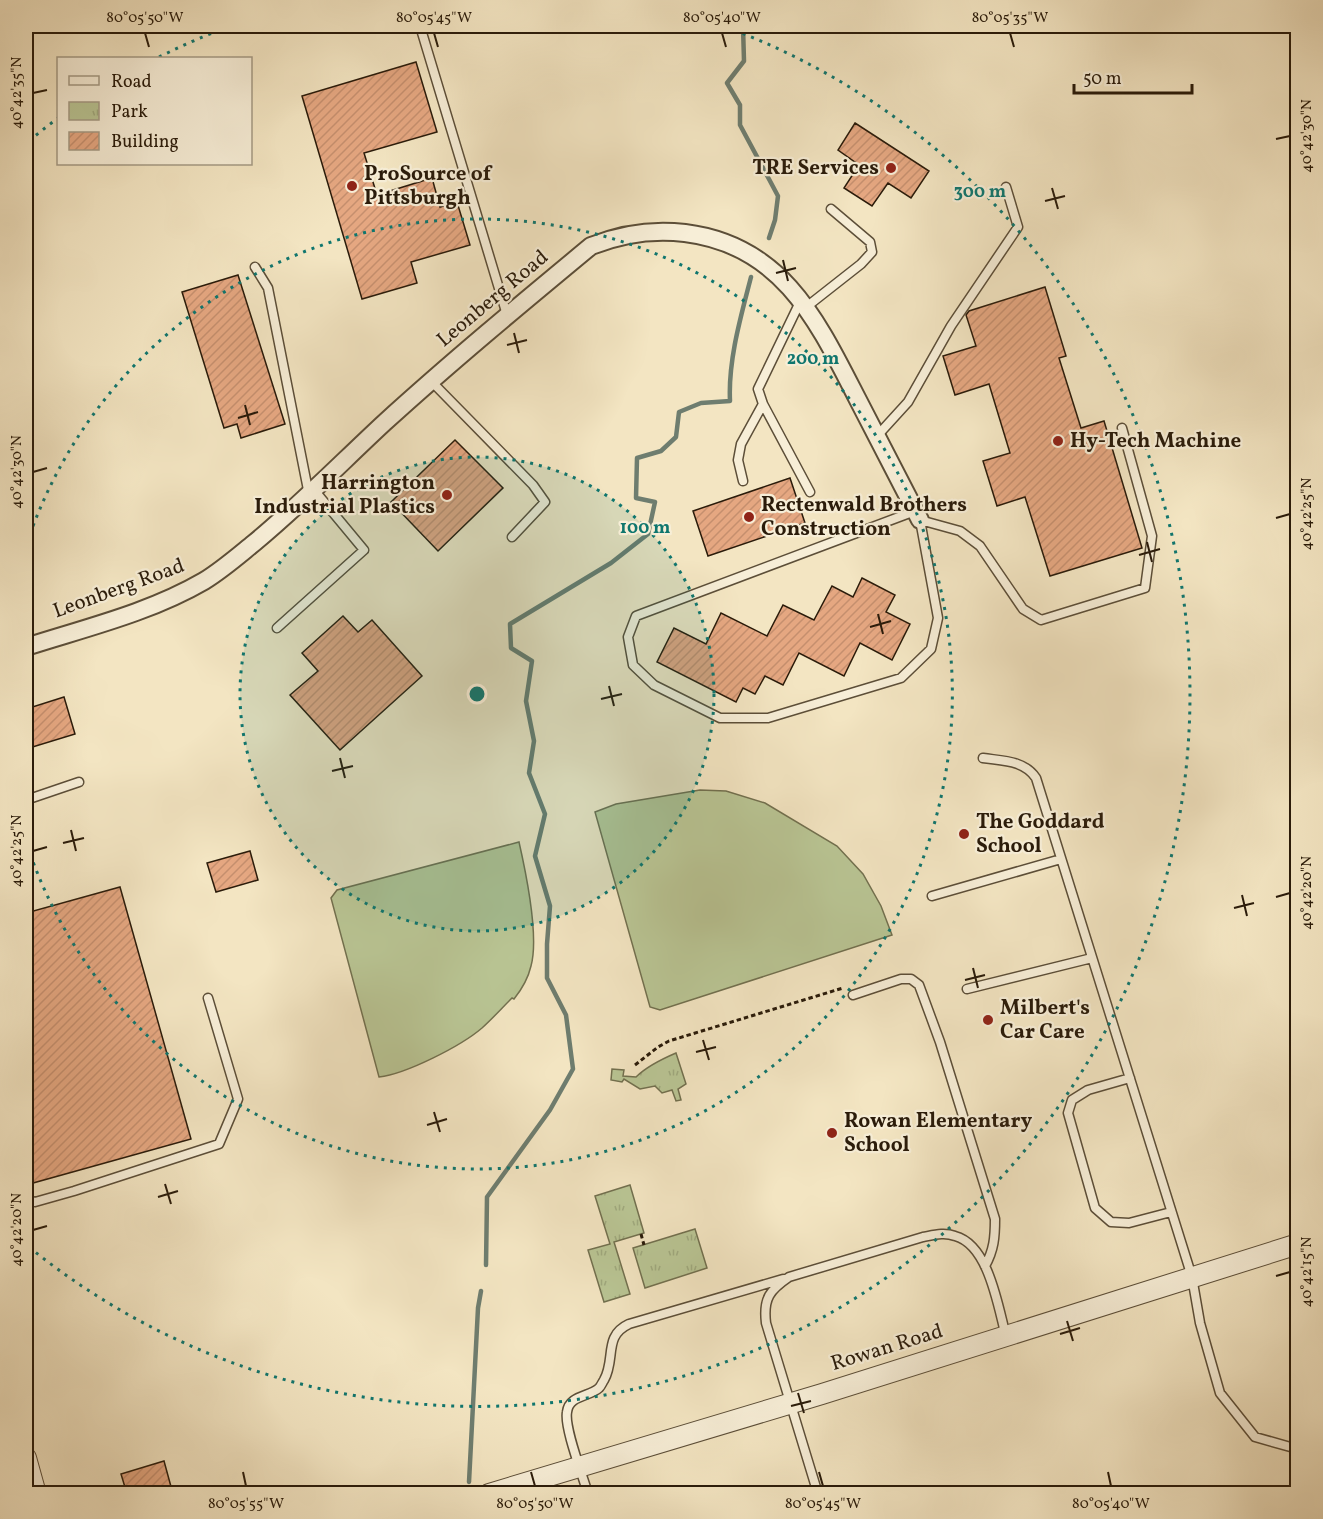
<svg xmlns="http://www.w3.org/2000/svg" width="1323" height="1519" viewBox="0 0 1323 1519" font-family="Vollkorn,serif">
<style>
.park{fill:url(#park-tufts);stroke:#72704f;stroke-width:1.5}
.pitch{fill:#b9c594;stroke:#72704f;stroke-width:1.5}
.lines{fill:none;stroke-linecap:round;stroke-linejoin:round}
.stream{stroke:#6e7d6f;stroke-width:4.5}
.building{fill:url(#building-hatch);stroke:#2a1b0a;stroke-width:1.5}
.service-casing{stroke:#5c4e38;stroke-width:11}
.minor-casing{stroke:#5c4e38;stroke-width:20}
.tertiary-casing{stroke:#5c4e38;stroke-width:22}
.path{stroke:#2a1b0a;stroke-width:3;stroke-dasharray:4.5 3;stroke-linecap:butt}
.service{stroke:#f7eed7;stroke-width:8}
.minor{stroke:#f7eed7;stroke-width:16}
.tertiary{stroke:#f7eed7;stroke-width:20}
.ticks{fill:none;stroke:#2a1b0a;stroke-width:2}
.ring{fill:none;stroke:#0f766e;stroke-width:3;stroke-dasharray:3 6}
.poi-dot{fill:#8f2418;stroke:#f7eed7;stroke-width:2}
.labels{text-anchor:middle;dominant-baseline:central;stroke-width:4.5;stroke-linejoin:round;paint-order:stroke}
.poi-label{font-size:21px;font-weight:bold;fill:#2a1b0a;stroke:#f7eed7;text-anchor:start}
.street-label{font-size:21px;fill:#2a1b0a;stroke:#f7eed7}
.centre{fill:#0f766e;stroke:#f7eed7;stroke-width:3}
.ring-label{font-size:18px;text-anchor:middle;font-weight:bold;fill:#0f766e;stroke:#f7eed7;stroke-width:4.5;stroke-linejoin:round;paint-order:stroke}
.neatline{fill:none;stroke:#2a1b0a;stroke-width:2}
.ticks-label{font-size:15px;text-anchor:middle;fill:#2a1b0a}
</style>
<defs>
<pattern id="park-tufts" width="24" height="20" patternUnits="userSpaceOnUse" patternTransform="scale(1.5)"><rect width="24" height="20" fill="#b9c594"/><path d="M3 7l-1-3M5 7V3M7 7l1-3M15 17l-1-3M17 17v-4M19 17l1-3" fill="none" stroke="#9fa97e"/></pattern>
<pattern id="building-hatch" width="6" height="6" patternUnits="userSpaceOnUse" patternTransform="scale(1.5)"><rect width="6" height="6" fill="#e5a781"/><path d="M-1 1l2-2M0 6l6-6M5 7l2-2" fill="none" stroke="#c58f6e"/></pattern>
</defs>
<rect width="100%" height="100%" fill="#f3e5c2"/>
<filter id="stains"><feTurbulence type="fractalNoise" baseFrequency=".00333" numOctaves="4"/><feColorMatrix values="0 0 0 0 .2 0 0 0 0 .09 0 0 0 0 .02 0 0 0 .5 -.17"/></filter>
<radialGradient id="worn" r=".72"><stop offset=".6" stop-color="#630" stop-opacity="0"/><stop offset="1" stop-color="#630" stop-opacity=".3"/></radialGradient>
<path class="park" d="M 676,1053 L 686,1084 L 678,1089 L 681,1100 L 676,1101 L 672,1090 L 662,1093 L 655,1086 L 640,1089 L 624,1079 L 622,1082 L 611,1080 L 612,1069 L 624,1070 L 623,1076 L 636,1077 C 647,1066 662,1059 676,1053 Z
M 630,1185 L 644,1233 L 614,1242 L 630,1294 L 604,1302 L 588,1250 L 610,1244 L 595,1196 Z
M 695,1229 L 707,1268 L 645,1288 L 633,1248 Z"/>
<path class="pitch" d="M 700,790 L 726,791 L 765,803 L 837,846 L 863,874 L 881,906 L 892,935 L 660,1010 L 650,1007 L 595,812 L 616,804 Z
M 519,842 C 526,873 539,937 531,966 C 528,979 522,989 514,999 L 512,998 C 502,1008 492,1019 482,1028 C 461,1046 406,1074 379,1077 L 331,898 L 337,890 Z"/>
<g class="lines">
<path class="stream" d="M 743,26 L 744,61 L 727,83 L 740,105 L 740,125 L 778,196 L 775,220 L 769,238
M 486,1265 L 487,1197 L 550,1110 L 573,1069 L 566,1015 L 547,978 L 547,944 L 550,906 L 535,856 L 545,814 L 529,773 L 534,741 L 526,701 L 532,661 L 511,648 L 510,624 L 611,563 L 648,534 L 655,502 L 636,498 L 637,458 L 661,451 L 676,437 L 679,412 L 701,403 L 730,401 C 728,360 741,316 751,277
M 469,1482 L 478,1308 L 481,1291"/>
</g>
<path class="building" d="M 416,62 L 437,132 L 364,153 L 377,195 L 432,178 L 440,207 L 457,202 L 470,245 L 411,262 L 417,283 L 362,299 L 302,96 Z
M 855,123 L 929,171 L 911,198 L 888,183 L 872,206 L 844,188 L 859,165 L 838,150 Z
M 238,275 L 285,424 L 241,438 L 237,424 L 224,428 L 182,292 Z
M 1045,287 L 1066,356 L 1059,358 L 1081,428 L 1104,421 L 1142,548 L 1050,576 L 1025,497 L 997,506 L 983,461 L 1010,453 L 989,384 L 955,395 L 943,356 L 976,346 L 966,315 L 969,311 Z
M 455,440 L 503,488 L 438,551 L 391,502 Z
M 790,478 L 805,523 L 708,556 L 693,511 Z
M 862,578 L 895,595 L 886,612 L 910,624 L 892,660 L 860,643 L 844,676 L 799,653 L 783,685 L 765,676 L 755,694 L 743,688 L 736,702 L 657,662 L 674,628 L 706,644 L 721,613 L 767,636 L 783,605 L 814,620 L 832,586 L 853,597 Z
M 343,616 L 358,632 L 372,620 L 422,676 L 340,750 L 290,695 L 318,671 L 302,653 Z
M 64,697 L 75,734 L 26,749 L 26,709 Z
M 250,851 L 258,880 L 216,892 L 207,863 Z
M 120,887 L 191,1139 L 33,1183 L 26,1155 L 26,913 Z
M 164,1461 L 173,1494 L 127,1494 L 121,1474 Z"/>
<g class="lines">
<g class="service-casing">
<path id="service" d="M 420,26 L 507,315
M 255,267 L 268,288 L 309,495
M 800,302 L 758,389 L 763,404 L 810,492
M 805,308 L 861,264 L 872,252 L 870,242 L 831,209
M 431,381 L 533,485 L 545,502 L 512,537
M 877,436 L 908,402 L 951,326 L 1018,227 L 1006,187
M 743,481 L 738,460 L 741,444 L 763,404
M 915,511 L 636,616 L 628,637 L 633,665 L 654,685 L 720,718 L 768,718 L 901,678 L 931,649 L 938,618 L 920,520 L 960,531 L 980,546 L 1023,609 L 1041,620 L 1145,588 L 1152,536 L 1122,428
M 277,628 L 364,550 L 315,491
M 983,758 C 1002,761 1024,760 1036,778 L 1192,1277 L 1200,1323 L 1220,1393 L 1255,1437 L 1294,1448 L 1298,1457
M 26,800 L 79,782
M 932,896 L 1061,859
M 967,989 L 1092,958
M 853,995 L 901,979 L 911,979 L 919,985 L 940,1042 L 995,1219 C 995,1237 994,1250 985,1266
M 1130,1078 L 1088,1090 L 1072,1100 L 1068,1113 L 1095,1208 L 1111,1222 L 1129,1223 L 1171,1212
M 26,1200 L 35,1202 L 74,1191 L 219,1144 L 238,1099 L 208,998
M 588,1494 C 583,1476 564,1428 567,1412 C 569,1395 589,1397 599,1388 C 601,1386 602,1383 604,1380 C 616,1359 603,1336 629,1324 L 783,1279
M 818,1494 L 766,1323 C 763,1298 770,1290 789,1277 L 923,1237 C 934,1235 944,1232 955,1236 C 989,1245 998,1307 1006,1336"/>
</g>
<g class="minor-casing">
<path id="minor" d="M 26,647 C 85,628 149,613 204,581 C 222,570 238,556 254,543 C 300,505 341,463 384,423 C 451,362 521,304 591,246 C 621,234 652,229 685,233 C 782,245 817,320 857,398 C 878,439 899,480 920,520"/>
</g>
<g class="tertiary-casing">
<path id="tertiary" d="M 26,1458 L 36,1494
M 489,1494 L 822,1394 L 1298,1244"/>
</g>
<path class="path" d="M 635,1065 L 658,1047 L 669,1041 L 843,988
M 641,1234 L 644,1245"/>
<use href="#service" class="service"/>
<use href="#minor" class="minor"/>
<use href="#tertiary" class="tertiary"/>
</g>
<path class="ticks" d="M 145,33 L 149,47M 434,33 L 438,47M 722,33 L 726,47M 1010,33 L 1014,47M 33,93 L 47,90M 1276,139 L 1290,136M 1052,188 L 1058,209M 1045,201 L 1065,196M 783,260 L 788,281M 776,273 L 796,268M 514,333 L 519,353M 507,345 L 527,340M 245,405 L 250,425M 238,418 L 258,412M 33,472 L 47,468M 1276,518 L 1290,514M 1147,542 L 1152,562M 1139,555 L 1160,549M 878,614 L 883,634M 870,627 L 891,621M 609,686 L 614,706M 601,699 L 622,694M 340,758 L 345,778M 332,771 L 353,766M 71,830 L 76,851M 63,843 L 84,838M 33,851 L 47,847M 1242,895 L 1247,916M 1276,897 L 1290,893M 1234,908 L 1254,903M 973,968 L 978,988M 965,980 L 985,975M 703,1040 L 709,1060M 696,1052 L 716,1047M 434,1112 L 440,1132M 427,1125 L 447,1119M 165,1184 L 171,1204M 158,1197 L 178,1191M 33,1230 L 47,1226M 1276,1276 L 1290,1272M 1067,1321 L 1073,1341M 1060,1334 L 1080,1328M 798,1393 L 804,1413M 791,1406 L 811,1401M 243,1472 L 246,1486M 531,1472 L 535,1486M 819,1472 L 823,1486M 1108,1472 L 1111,1486"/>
<circle cx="477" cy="694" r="237" fill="#0f766e" fill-opacity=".12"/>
<g class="ring">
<circle cx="477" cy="694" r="237"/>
<path d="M27 543A475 475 0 1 1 27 845"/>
<path d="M29 141A712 712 0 0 1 58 118M159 57A712 712 0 0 1 228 27M726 27A712 712 0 1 1 29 1247"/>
</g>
<g class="poi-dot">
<circle cx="891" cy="168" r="6"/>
<circle cx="352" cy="186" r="6"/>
<circle cx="1058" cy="441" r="6"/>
<circle cx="447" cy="495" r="6"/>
<circle cx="749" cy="517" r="6"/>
<circle cx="964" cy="834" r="6"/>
<circle cx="988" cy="1020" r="6"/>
<circle cx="832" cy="1133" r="6"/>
</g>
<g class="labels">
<g class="poi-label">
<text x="879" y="168" text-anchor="end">TRE Services</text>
<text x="364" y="174">ProSource of<tspan x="364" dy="24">Pittsburgh</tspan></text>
<text x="1070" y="441">Hy-Tech Machine</text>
<text x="435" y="483" text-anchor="end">Harrington<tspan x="435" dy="24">Industrial Plastics</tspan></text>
<text x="761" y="505">Rectenwald Brothers<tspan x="761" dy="24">Construction</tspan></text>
<text x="976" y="822">The Goddard<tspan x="976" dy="24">School</tspan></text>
<text x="1000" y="1008">Milbert's<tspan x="1000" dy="24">Car Care</tspan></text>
<text x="844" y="1121">Rowan Elementary<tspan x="844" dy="24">School</tspan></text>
</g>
<g class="street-label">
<text transform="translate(493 299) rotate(-40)">Leonberg Road</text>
<text transform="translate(119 589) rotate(-20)">Leonberg Road</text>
<text transform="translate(887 1348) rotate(-17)">Rowan Road</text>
</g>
</g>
<circle cx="477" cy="694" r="9" class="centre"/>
<g class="ring-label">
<text x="980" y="197">300 m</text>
<text x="813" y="364">200 m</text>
<text x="645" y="533">100 m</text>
</g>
<rect width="1323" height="1519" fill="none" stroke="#f3e5c2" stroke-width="66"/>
<rect x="57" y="57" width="195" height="108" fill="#f7eed7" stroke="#a59a85" stroke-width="1.5"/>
<rect x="69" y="76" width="30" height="9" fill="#f7eed7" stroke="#a59a85" stroke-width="1.5"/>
<text x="111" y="87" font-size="18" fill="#2a1b0a">Road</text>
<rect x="69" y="102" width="30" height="18" fill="url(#park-tufts)" stroke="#a59a85" stroke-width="1.5"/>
<text x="111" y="117" font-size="18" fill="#2a1b0a">Park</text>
<rect x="69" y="132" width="30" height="18" fill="url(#building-hatch)" stroke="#a59a85" stroke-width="1.5"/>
<text x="111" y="147" font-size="18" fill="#2a1b0a">Building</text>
<path d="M1074 84v9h118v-9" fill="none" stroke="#2a1b0a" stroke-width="3"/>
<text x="1083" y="84" font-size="18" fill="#2a1b0a" stroke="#f7eed7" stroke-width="4.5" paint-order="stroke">50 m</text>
<rect x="33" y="33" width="1257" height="1453" class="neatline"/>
<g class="ticks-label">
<text x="145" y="22">80°05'50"W</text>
<text x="434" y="22">80°05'45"W</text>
<text x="722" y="22">80°05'40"W</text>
<text x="1010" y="22">80°05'35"W</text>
<text transform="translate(16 93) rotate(-90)" y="5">40°42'35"N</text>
<text transform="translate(1306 136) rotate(-90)" y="5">40°42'30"N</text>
<text transform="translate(16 472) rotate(-90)" y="5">40°42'30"N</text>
<text transform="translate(1306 514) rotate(-90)" y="5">40°42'25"N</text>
<text transform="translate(16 851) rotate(-90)" y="5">40°42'25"N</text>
<text transform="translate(1306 893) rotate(-90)" y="5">40°42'20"N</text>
<text transform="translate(16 1230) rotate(-90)" y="5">40°42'20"N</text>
<text transform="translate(1306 1272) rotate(-90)" y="5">40°42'15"N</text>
<text x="246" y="1508">80°05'55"W</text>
<text x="535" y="1508">80°05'50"W</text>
<text x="823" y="1508">80°05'45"W</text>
<text x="1111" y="1508">80°05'40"W</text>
</g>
<rect width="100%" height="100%" filter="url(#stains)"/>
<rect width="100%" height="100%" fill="url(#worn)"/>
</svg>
